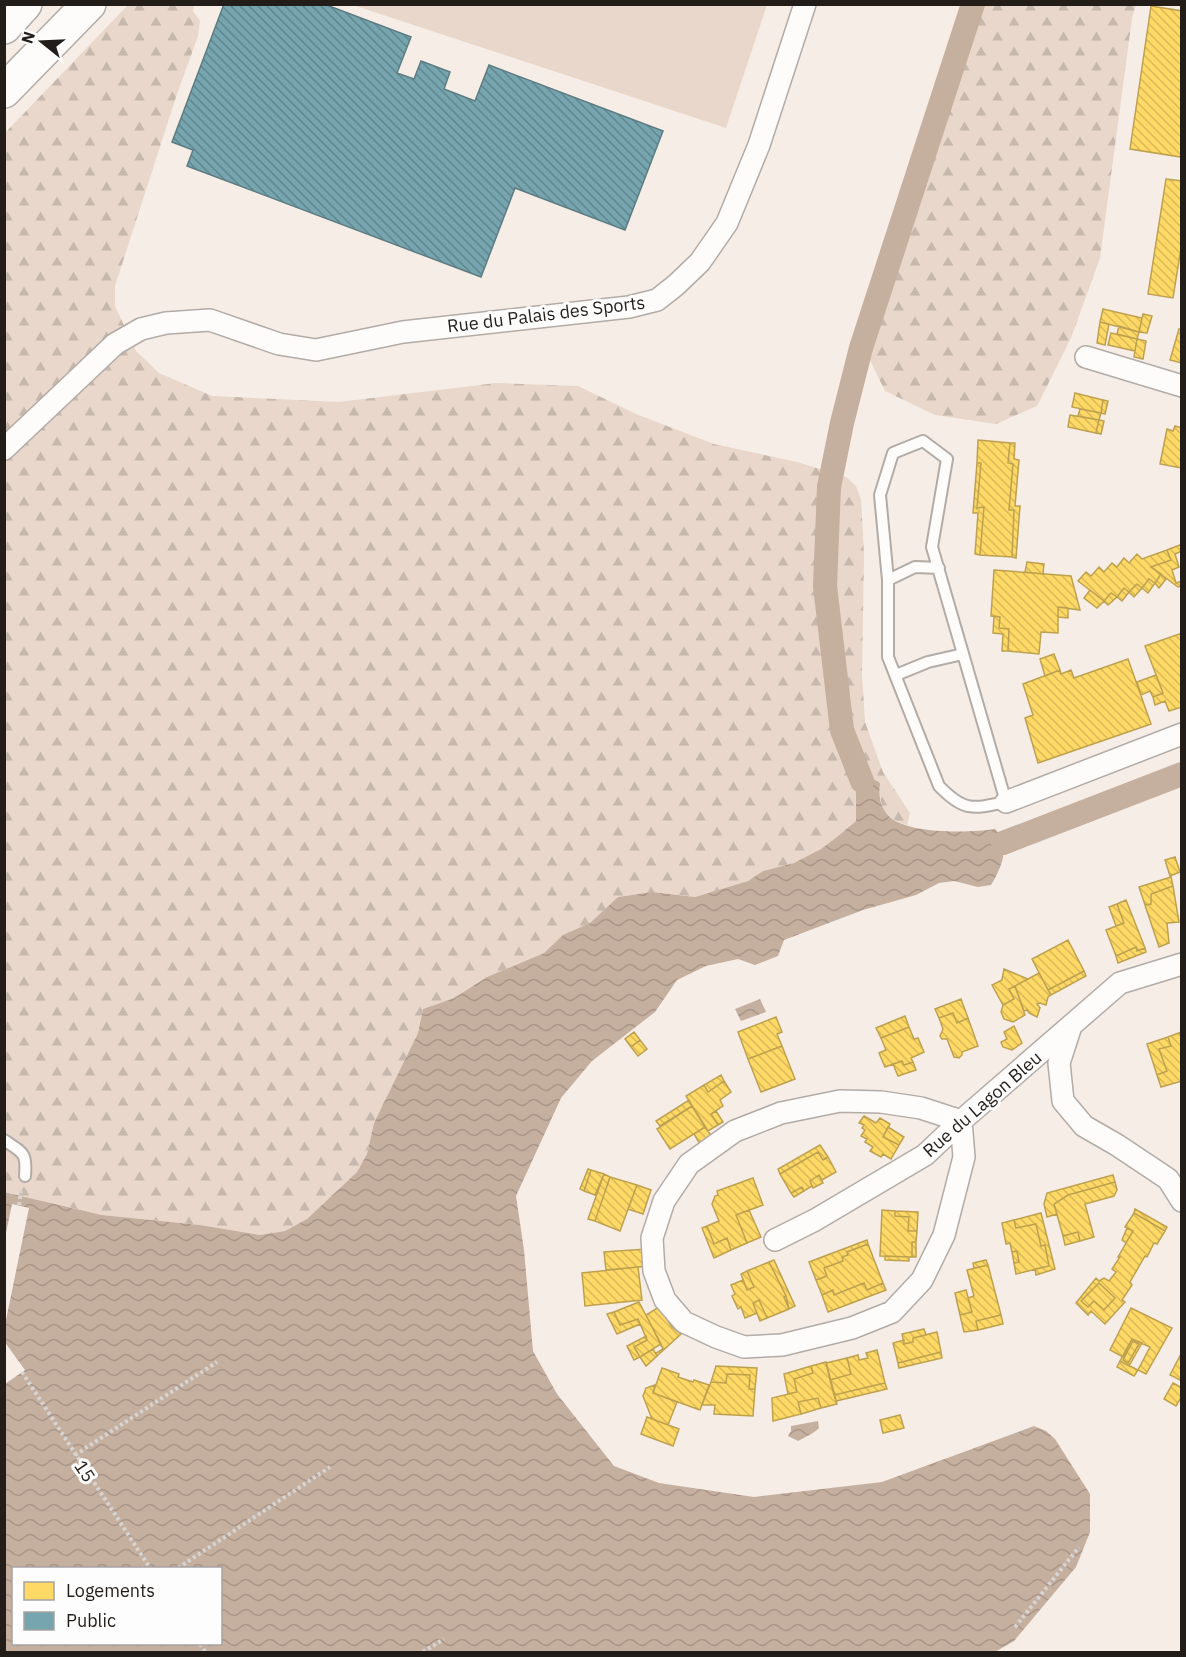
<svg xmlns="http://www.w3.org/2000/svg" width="1186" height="1657" viewBox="0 0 1186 1657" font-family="'IBM Plex Sans',sans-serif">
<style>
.forest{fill:url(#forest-firs)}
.pitch{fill:#e8d7ca}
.water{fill:url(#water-waves);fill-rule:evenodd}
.pier{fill:#f6ede6}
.homes{fill:url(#homes-back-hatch);stroke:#bda14f;stroke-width:1.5;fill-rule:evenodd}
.public{fill:url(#public-back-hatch);stroke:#5d7c82;stroke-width:1.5}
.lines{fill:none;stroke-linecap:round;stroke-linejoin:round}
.canal{stroke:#c5af9f;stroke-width:24}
.lane-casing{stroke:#b2aba6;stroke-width:14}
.street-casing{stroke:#b2aba6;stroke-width:24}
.highway-casing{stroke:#b2aba6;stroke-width:36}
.path{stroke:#d7d5d3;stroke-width:4;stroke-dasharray:3 3;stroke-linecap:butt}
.lane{stroke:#fefcfb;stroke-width:10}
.street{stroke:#fefcfb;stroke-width:21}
.highway{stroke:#fefcfb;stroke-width:33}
.labels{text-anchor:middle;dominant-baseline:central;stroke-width:6;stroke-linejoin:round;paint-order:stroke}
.street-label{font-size:18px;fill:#231d19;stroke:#fdfdfd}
</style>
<defs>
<pattern id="forest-firs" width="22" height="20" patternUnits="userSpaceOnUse" patternTransform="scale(1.5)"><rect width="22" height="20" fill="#e8d7ca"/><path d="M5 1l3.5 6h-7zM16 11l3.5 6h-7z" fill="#c7b8ad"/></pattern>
<pattern id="water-waves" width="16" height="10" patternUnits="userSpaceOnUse" patternTransform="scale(1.5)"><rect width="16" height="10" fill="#c5af9f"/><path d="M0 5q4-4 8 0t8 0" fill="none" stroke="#a99688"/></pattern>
<pattern id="homes-back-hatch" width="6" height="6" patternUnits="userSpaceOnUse" patternTransform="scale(1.5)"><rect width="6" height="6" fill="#ffd966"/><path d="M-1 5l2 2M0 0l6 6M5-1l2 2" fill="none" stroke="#daba58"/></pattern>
<pattern id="public-back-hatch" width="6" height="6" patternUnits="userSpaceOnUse" patternTransform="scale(1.5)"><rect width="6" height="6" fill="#76a5af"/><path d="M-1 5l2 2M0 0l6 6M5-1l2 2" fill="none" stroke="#60868e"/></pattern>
</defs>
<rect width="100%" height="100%" fill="#f6ede6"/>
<path class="forest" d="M 979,4 L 1136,5 L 1132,18 L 1100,258 L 1071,338 L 1037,406 L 996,424 L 935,415 L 885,391 L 868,356 L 871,323 Z
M 128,5 L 194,5 L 193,11 L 200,21 L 198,36 L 176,97 L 115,286 L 115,306 L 136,351 L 159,373 L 212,396 L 339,402 L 496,383 L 578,386 L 636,414 L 714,444 L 797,462 L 846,477 L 856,486 L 861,499 L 864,555 L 862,674 L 865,722 L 883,772 L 910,813 L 907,825 C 883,818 879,806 880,783 L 856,787 L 856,821 L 837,837 L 821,849 L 794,863 L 763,871 L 748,881 L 695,897 L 652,892 L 618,897 L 590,923 L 564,935 L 544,953 L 487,977 L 454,998 L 423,1009 L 418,1033 L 374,1123 L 367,1154 L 357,1172 L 307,1219 L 285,1231 L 260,1235 L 200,1225 L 102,1215 L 5,1192 L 4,134 Z"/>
<path class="pitch" d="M 353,5 L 767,4 L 767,5 L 726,128 Z"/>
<path class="water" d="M 870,777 L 880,783 C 879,795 879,804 887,814 C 903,835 971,833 995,829 C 1012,844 1001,869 991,885 L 978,887 L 954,881 L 939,883 L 916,895 L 863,910 L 784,940 L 778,956 L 755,965 L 738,959 L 706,966 L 677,980 L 655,1012 L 592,1061 L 561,1098 L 516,1196 L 524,1250 L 533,1351 L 557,1394 L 614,1466 L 659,1483 L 754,1497 L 882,1482 L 1034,1426 L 1046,1431 L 1055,1439 L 1090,1494 L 1090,1532 L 1076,1567 L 1014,1641 L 995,1652 L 5,1652 L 4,1192 L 102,1215 L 200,1225 L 260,1235 L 285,1231 L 307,1219 L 357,1172 L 367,1154 L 374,1123 L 418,1033 L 423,1009 L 454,998 L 487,977 L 544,953 L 563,935 L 590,923 L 618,897 L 652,892 L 695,897 L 748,881 L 763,871 L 794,863 L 821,849 L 837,837 L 856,821 L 856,787 L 862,781 ZM 14,1568 L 220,1568 L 220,1644 L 14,1644 Z
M 760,999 L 766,1012 L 741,1021 L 735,1009 Z
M 818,1421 L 819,1428 C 816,1432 804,1438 798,1441 L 788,1436 L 791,1431 L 791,1426 Z"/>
<path class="pier" d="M 12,1204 L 29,1208 L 5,1325 L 5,1238 Z
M 4,1341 L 25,1370 L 5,1384 L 4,1384 Z"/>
<path class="homes" d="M 1151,6 L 1182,11 L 1181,157 L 1130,149 Z
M 1166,179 L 1182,181 L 1182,242 L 1173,298 L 1148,294 Z
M 1103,309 L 1142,318 L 1139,332 L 1100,322 Z
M 1143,314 L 1152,316 L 1147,333 L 1139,332 Z
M 1100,322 L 1109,324 L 1105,345 L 1097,343 Z
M 1119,326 L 1139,332 L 1137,339 L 1117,334 Z
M 1179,329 L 1182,330 L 1182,363 L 1170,360 Z
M 1111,333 L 1137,339 L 1135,351 L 1108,345 Z
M 1137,339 L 1146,341 L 1143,359 L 1134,357 Z
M 1075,393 L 1103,400 L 1101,413 L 1072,407 Z
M 1103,400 L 1108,401 L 1105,414 L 1101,413 Z
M 1080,409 L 1101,413 L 1099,420 L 1078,416 Z
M 1070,415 L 1099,420 L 1096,433 L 1068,427 Z
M 1099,420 L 1104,421 L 1101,434 L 1096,433 Z
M 1175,426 L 1182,428 L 1182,468 L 1160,464 L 1167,429 L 1173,431 Z
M 978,440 L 1010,443 L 1008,463 L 1013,464 L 1009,510 L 1014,510 L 1012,557 L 980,555 L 984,507 L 977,508 L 981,463 L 977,463 Z
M 1010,443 L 1015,443 L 1014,459 L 1019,460 L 1015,506 L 1020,506 L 1016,558 L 1012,557 L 1014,510 L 1009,510 L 1013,464 L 1008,463 Z
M 977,463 L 981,463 L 977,508 L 984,507 L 980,555 L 975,554 L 978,513 L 973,513 Z
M 1182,544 L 1182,551 L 1175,554 L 1179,567 L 1172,570 L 1176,583 L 1182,581 L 1182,586 L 1178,587 L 1151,567 L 1171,560 L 1167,550 Z
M 1167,550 L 1171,560 L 1151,567 L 1161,574 L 1155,583 L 1149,579 L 1142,588 L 1137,584 L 1129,592 L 1124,588 L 1117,597 L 1111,593 L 1104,601 L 1078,581 L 1086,572 L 1091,576 L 1099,567 L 1104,572 L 1112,563 L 1117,567 L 1124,558 L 1129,563 L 1137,554 L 1142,559 Z
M 1027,562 L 1044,564 L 1043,574 L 1025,572 Z
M 994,570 L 1071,576 L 1080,610 L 1058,607 L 1058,633 L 1041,632 L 1039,654 L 1008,651 L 1009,629 L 999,628 L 1000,617 L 991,616 Z
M 1161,574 L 1166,579 L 1159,588 L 1155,583 Z
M 1149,579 L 1155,583 L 1148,593 L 1142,588 Z
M 1137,584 L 1142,588 L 1134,597 L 1129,592 Z
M 1124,588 L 1129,592 L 1122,601 L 1117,597 Z
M 1090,590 L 1104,601 L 1097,608 L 1084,598 Z
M 1111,593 L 1117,597 L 1108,605 L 1104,601 Z
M 1058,607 L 1068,608 L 1068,618 L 1058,617 Z
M 994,616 L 1000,617 L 999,628 L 1009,629 L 1008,651 L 1002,651 L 1003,634 L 993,633 Z
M 1182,633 L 1182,707 L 1169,711 L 1165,701 L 1155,705 L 1153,697 L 1163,693 L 1145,646 Z
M 1054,654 L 1060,670 L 1045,676 L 1040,659 Z
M 1128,659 L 1151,724 L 1038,763 L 1025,718 L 1033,715 L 1023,684 L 1060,670 L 1061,674 L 1071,670 L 1074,678 Z
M 1156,675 L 1163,693 L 1153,697 L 1150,691 L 1141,695 L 1137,682 Z
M 1175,857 L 1180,872 L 1170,876 L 1165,860 Z
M 1171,877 L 1173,886 L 1151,894 L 1151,904 L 1145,905 L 1139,887 Z
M 1173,886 L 1179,922 L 1167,923 L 1169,943 L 1159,947 L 1145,905 L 1151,904 L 1151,894 Z
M 1126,900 L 1145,948 L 1137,951 L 1136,947 L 1116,956 L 1106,930 L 1124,923 L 1117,904 Z
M 1117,904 L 1124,923 L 1116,926 L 1109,907 Z
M 1068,940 L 1084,971 L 1048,990 L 1032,959 Z
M 1136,947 L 1137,951 L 1145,948 L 1146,952 L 1118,963 L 1116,956 Z
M 1004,969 L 1028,979 L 1009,989 L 1014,999 L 1003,1005 L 992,985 L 1002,980 Z
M 1084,971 L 1086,976 L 1051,995 L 1048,990 Z
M 1039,973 L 1051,995 L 1048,997 L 1046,1005 L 1040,1003 L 1037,1004 L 1040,1008 L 1037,1017 L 1029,1013 L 1027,1010 L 1024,1011 L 1015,986 Z
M 1015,986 L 1025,1015 L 1013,1022 L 1004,1019 L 1001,1012 L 1003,1005 L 1014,999 L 1009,989 Z
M 961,999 L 968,1018 L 957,1023 L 953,1013 L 939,1018 L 935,1009 Z
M 953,1013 L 957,1023 L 968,1018 L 978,1046 L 962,1052 L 962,1055 L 959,1058 L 954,1057 L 947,1039 L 942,1039 L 940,1036 L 943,1029 L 939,1018 Z
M 905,1016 L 909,1027 L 881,1038 L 876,1028 Z
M 776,1017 L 782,1032 L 777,1034 L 782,1046 L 748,1059 L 738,1032 Z
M 1014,1026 L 1022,1043 L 1012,1050 L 1003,1047 L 1001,1042 L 1007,1039 L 1004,1032 Z
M 909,1027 L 914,1039 L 918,1038 L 924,1052 L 911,1058 L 913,1062 L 904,1065 L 902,1061 L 885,1067 L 879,1053 L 886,1050 L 881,1038 Z
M 634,1032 L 640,1040 L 631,1047 L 625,1039 Z
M 1181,1032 L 1182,1081 L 1161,1087 L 1157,1075 L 1167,1071 L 1159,1049 L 1171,1046 L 1168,1037 Z
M 1168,1037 L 1171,1046 L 1159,1049 L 1167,1071 L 1157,1075 L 1147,1044 Z
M 640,1040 L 647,1049 L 638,1056 L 631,1047 Z
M 782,1046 L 795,1079 L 761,1092 L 748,1059 Z
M 902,1061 L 904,1065 L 913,1062 L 916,1070 L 898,1076 L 893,1064 Z
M 721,1075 L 724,1081 L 708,1092 L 704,1085 Z
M 724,1081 L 731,1092 L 720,1100 L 723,1106 L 711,1114 L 718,1125 L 708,1131 L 686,1096 L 704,1085 L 708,1092 Z
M 689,1100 L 692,1106 L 660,1126 L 656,1121 Z
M 692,1106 L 705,1127 L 670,1149 L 657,1129 Z
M 716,1111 L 723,1122 L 718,1125 L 711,1114 Z
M 864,1116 L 876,1123 L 880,1118 L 890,1124 L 883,1137 L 899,1145 L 891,1159 L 883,1154 L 881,1157 L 870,1151 L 873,1147 L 865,1142 L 867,1139 L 861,1136 L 865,1130 L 862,1128 L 864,1125 L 859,1123 Z
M 705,1127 L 713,1138 L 701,1146 L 694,1134 Z
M 888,1127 L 904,1137 L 899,1145 L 883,1137 Z
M 820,1145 L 828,1157 L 823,1160 L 818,1152 L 780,1174 L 778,1169 Z
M 818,1152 L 823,1160 L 828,1157 L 836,1172 L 822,1180 L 819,1175 L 810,1181 L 812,1186 L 804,1191 L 802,1187 L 791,1193 L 780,1174 Z
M 588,1169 L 591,1170 L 584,1191 L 580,1189 Z
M 591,1170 L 604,1174 L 595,1195 L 584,1191 Z
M 604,1174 L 610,1177 L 595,1221 L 588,1219 Z
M 819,1175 L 823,1183 L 813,1188 L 810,1181 Z
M 1113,1175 L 1115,1182 L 1068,1195 L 1054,1204 L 1057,1214 L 1047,1217 L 1044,1204 L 1047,1193 Z
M 610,1177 L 637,1185 L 620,1231 L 595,1221 Z
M 753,1178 L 763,1205 L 736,1215 L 747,1243 L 731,1250 L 727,1238 L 714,1244 L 707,1226 L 719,1221 L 712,1204 L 715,1196 L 718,1195 L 717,1191 Z
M 1115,1182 L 1117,1190 L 1114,1196 L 1085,1204 L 1094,1237 L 1080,1241 L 1078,1232 L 1063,1236 L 1054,1204 L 1068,1195 Z
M 637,1185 L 651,1190 L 643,1214 L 628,1209 Z
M 802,1187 L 804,1191 L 794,1197 L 791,1193 Z
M 1135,1209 L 1167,1227 L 1165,1231 L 1134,1213 Z
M 749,1210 L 761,1237 L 747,1243 L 736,1215 Z
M 882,1210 L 895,1211 L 895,1216 L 909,1217 L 908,1231 L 917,1231 L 916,1242 L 912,1242 L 912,1257 L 880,1256 Z
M 895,1211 L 918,1212 L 917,1231 L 908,1231 L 909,1217 L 895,1216 Z
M 1041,1213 L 1055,1269 L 1036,1275 L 1035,1269 L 1049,1266 L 1045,1245 L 1041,1246 L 1036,1224 L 1016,1228 L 1014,1220 Z
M 1134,1213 L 1165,1231 L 1157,1244 L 1154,1243 L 1147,1257 L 1145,1256 L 1130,1282 L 1132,1285 L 1122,1300 L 1125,1302 L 1105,1324 L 1091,1311 L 1088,1315 L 1076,1303 L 1096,1278 L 1099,1281 L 1104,1278 L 1109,1281 L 1116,1272 L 1112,1269 L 1120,1257 L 1118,1257 L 1133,1231 L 1125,1227 ZM 1099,1283 L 1115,1298 L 1104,1310 L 1094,1301 L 1088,1307 L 1081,1301 Z
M 1014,1220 L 1016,1228 L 1036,1224 L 1041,1246 L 1045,1245 L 1049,1266 L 1016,1274 L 1014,1263 L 1019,1262 L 1017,1251 L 1012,1252 L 1010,1243 L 1006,1244 L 1002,1223 Z
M 707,1226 L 714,1244 L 727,1238 L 731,1250 L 714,1258 L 702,1228 Z
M 1127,1228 L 1133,1231 L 1126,1243 L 1122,1240 Z
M 1078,1232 L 1080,1241 L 1065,1245 L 1063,1236 Z
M 867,1240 L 868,1244 L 847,1252 L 848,1255 L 842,1257 L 843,1261 L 824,1268 L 827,1276 L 816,1280 L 809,1262 Z
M 912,1242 L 916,1242 L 916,1257 L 912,1257 Z
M 868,1244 L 883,1283 L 867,1290 L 864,1283 L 834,1295 L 833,1290 L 822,1295 L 816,1280 L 827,1276 L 824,1268 L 843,1261 L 842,1257 L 848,1255 L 847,1252 Z
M 646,1249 L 648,1266 L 606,1270 L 604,1252 Z
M 1017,1251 L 1019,1262 L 1014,1263 L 1012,1252 Z
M 885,1256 L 909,1257 L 909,1261 L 885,1260 Z
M 774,1260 L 795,1306 L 789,1309 L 786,1296 L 769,1262 Z
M 986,1260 L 988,1265 L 974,1268 L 973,1263 Z
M 769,1262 L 786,1296 L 784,1297 L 789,1309 L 767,1318 L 759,1300 L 753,1303 L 757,1313 L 745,1318 L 741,1307 L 738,1309 L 732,1296 L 735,1294 L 731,1285 L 743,1280 L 747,1290 L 754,1287 L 747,1271 Z
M 988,1265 L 1001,1315 L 976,1321 L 978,1330 L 964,1332 L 960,1315 L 972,1312 L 968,1298 L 974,1296 L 967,1270 Z
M 638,1267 L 642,1300 L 585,1306 L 582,1273 Z
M 747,1271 L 754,1287 L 747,1290 L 741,1274 Z
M 864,1283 L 867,1290 L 883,1283 L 886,1290 L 828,1312 L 822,1295 L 833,1290 L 834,1295 Z
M 1099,1283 L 1115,1298 L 1104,1310 L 1094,1301 L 1088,1307 L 1081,1301 Z
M 966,1290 L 972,1312 L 960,1315 L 955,1293 Z
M 759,1300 L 767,1318 L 760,1321 L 753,1303 Z
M 639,1302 L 661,1344 L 640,1357 L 634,1347 L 647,1340 L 638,1319 L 620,1325 L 614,1312 Z
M 659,1307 L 672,1327 L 681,1334 L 657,1356 L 656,1353 L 663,1349 L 646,1315 Z
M 1131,1308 L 1172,1328 L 1146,1374 L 1138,1370 L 1150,1347 L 1132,1339 L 1123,1357 L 1110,1350 Z
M 614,1312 L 620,1325 L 638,1319 L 640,1324 L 617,1334 L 607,1314 Z
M 1001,1315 L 1003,1324 L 978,1330 L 976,1321 Z
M 924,1329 L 926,1335 L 913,1338 L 913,1342 L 904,1344 L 902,1334 Z
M 937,1332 L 941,1352 L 898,1363 L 893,1343 L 904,1340 L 904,1344 L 913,1342 L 913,1338 Z
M 646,1336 L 647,1340 L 634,1347 L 640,1357 L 634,1360 L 627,1346 Z
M 1132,1339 L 1142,1343 L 1129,1366 L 1120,1361 ZM 1133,1341 L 1139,1344 L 1128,1363 L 1123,1360 Z
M 1133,1341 L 1139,1344 L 1128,1363 L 1123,1360 Z
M 653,1349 L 657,1356 L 646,1366 L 640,1357 Z
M 877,1350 L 885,1383 L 834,1395 L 830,1380 L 851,1374 L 847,1358 L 858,1355 L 859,1360 L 868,1358 L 866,1353 Z
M 941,1352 L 942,1358 L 899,1368 L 898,1363 Z
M 1182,1352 L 1182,1381 L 1170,1375 Z
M 847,1358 L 851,1374 L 830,1380 L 826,1363 Z
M 1120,1361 L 1138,1370 L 1134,1376 L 1117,1367 Z
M 826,1362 L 837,1404 L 821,1408 L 818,1398 L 798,1402 L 801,1414 L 773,1421 L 772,1398 L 797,1392 L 794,1379 L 813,1373 L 811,1366 Z
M 716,1366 L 757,1368 L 755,1389 L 749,1389 L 750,1375 L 727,1374 L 726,1383 L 711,1382 Z
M 811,1366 L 813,1373 L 794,1379 L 797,1392 L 788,1394 L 784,1374 Z
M 662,1368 L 679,1374 L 678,1377 L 693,1382 L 694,1380 L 709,1385 L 700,1410 L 653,1393 Z
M 727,1374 L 750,1375 L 749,1389 L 755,1389 L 753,1416 L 714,1414 L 715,1405 L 702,1405 L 711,1382 L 726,1383 Z
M 885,1383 L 887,1389 L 836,1401 L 834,1395 Z
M 1173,1383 L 1182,1388 L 1182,1396 L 1176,1406 L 1164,1399 Z
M 655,1385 L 653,1393 L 677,1402 L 668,1425 L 652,1419 L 643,1396 L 646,1388 Z
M 818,1398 L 821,1408 L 801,1414 L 798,1402 Z
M 900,1415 L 904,1428 L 883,1433 L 880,1420 Z
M 647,1417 L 679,1429 L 673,1446 L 641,1434 Z"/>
<path class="public" d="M 224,4 L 324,4 L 411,37 L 397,73 L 414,79 L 421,61 L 450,72 L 444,89 L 475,101 L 489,65 L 663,131 L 625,230 L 515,188 L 481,277 L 187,166 L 193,150 L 172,142 Z"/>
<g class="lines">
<path class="canal" d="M 862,781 L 842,730 L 825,586 L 829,487 L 842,423 L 861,348 L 973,4
M 1003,843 L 1182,774"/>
<g class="lane-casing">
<path id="lane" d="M 923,441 L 947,459 L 932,547 L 1006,802 C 973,809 964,812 939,786 L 888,657 L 888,580 L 880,495 L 893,453 Z
M 888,580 L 915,567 L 939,568
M 896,675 L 928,662 L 963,654
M 4,1140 C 23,1153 27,1152 25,1176"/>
</g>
<g class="street-casing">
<path id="street" d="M 1086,357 L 1182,386
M 4,449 L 115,344 L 141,329 L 166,323 L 210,320 L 279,344 L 316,350 L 403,332 L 629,307 L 657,300 L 676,285 L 700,262 L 727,223 L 759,145 L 805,4
M 1006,802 L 1182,734
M 1071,1026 L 1059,1063 L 1063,1101 L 1084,1126 L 1117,1145 L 1168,1179 L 1182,1201
M 840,1101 L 881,1102 L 921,1108 L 961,1121 L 964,1157 L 944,1235 L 922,1280 L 892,1312 L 852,1328 L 782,1345 L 744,1347 L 716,1337 L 684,1322 L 665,1300 L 654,1271 L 652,1238 L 664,1201 L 689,1164 L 735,1131 L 781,1113 Z
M 775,1240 L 815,1220 L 925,1155 L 961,1121 L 1120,983 L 1182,964"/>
</g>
<g class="highway-casing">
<path id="highway" d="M 4,27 L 25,4
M 4,91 L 89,4"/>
</g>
<path class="path" d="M 19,1205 L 21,1191
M 22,1372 L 150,1568
M 75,1455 L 217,1362
M 178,1568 L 330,1467
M 1015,1627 L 1079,1547
M 200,1644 L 205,1652
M 423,1652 L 444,1639"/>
<use href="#lane" class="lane"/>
<use href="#street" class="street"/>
<use href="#highway" class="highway"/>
</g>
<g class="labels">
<g class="street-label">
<text transform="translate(546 314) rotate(-7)">Rue du Palais des Sports</text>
<text transform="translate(982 1104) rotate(-41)">Rue du Lagon Bleu</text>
<text transform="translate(85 1471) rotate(56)">15</text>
</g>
</g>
<rect width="1186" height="1657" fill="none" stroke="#231d19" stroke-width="12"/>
<rect x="12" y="1567" width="210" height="78" fill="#fdfdfd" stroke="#a6a3a2" stroke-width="1.5"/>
<rect x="24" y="1582" width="30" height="18" fill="#ffd966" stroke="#a6a3a2" stroke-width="1.5"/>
<text x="66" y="1597" font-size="18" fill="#231d19">Logements</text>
<rect x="24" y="1612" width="30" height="18" fill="#76a5af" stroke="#a6a3a2" stroke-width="1.5"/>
<text x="66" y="1627" font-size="18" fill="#231d19">Public</text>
<g transform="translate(42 42) rotate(288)" stroke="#fdfdfd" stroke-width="4.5" paint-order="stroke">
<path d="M0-4.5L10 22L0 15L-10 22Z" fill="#231d19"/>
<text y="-9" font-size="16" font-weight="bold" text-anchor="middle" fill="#231d19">N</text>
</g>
</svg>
